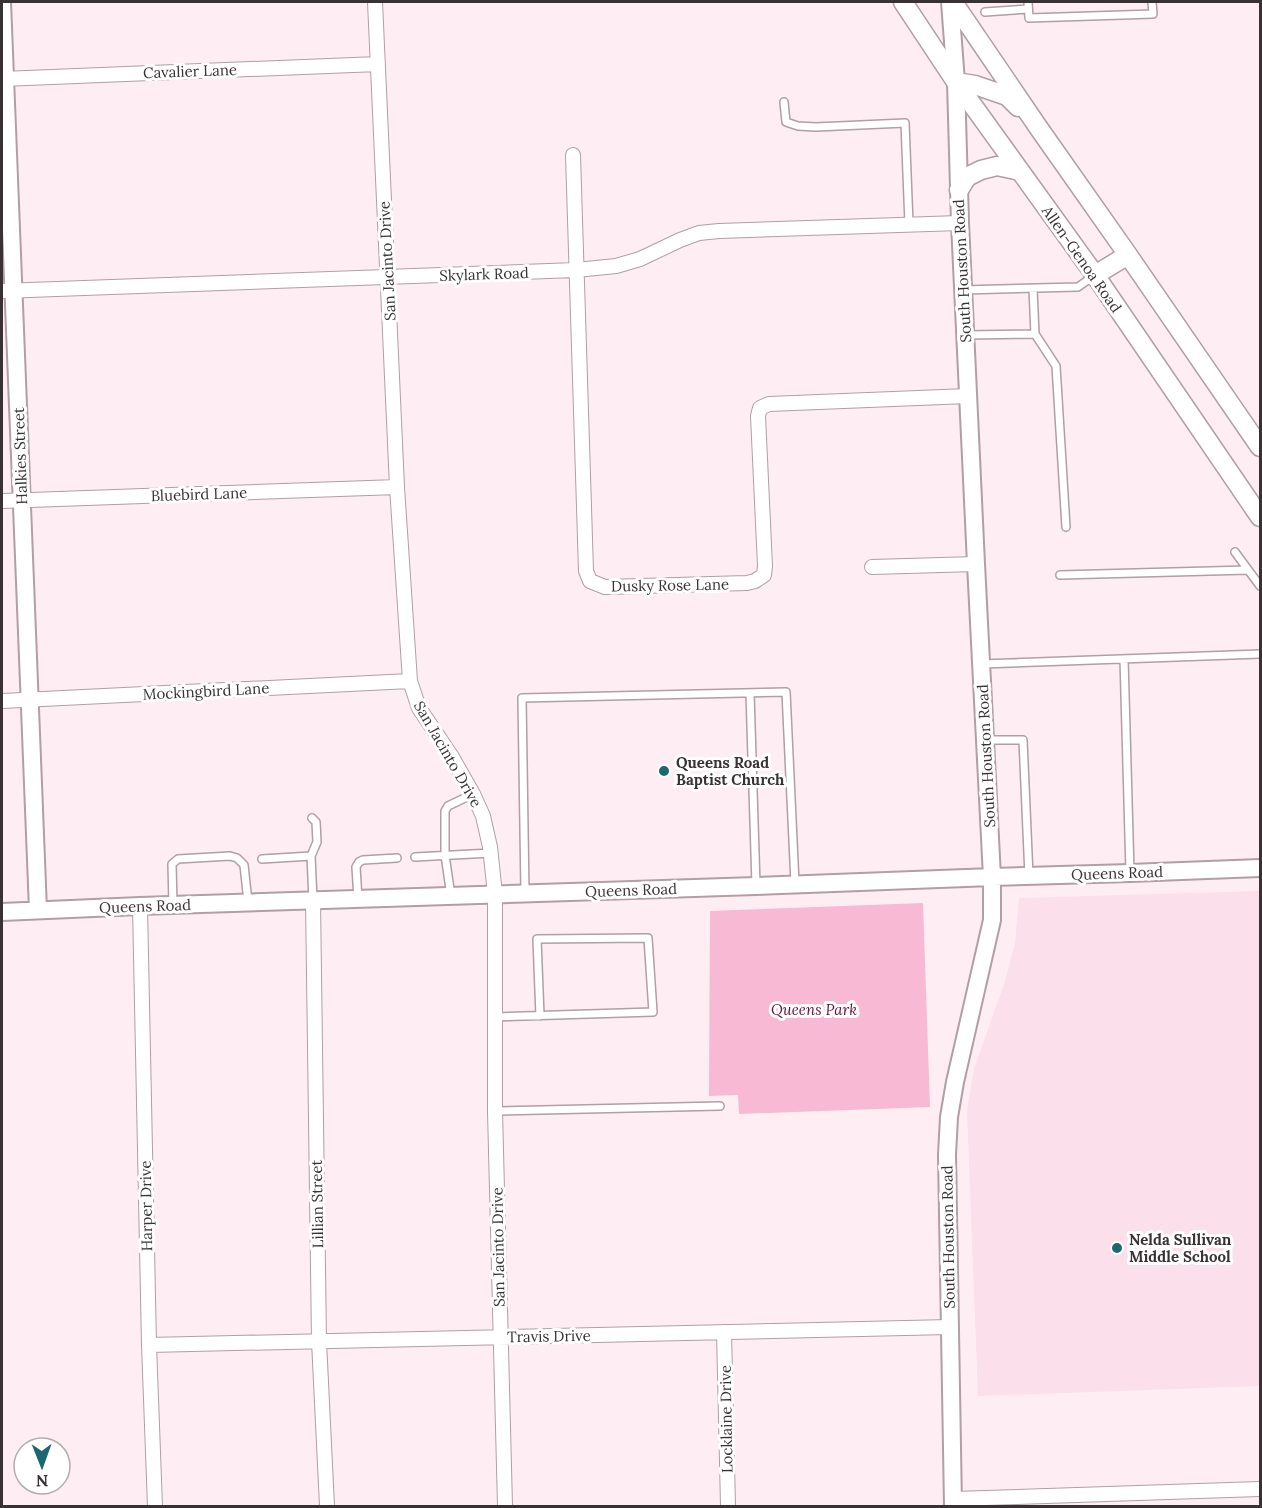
<svg xmlns="http://www.w3.org/2000/svg" width="1262" height="1508" viewBox="0 0 1262 1508" font-family="Lora,serif">
<style>
.built{fill:#fbdfea}
.green{fill:#f8b9d4}
.lines{fill:none;stroke-linecap:round;stroke-linejoin:round}
.service-casing{stroke:#b19ea6;stroke-width:10}
.minor-casing{stroke:#b19ea6;stroke-width:16}
.tertiary-casing{stroke:#b19ea6;stroke-width:20}
.secondary-casing{stroke:#b19ea6;stroke-width:21}
.service{stroke:#fff;stroke-width:7}
.minor{stroke:#fff;stroke-width:14}
.tertiary{stroke:#fff;stroke-width:16}
.secondary{stroke:#fff;stroke-width:18}
.poi-dot{fill:#1c6771;stroke:#fff;stroke-width:2}
.labels{text-anchor:middle;dominant-baseline:central;stroke-width:6;stroke-linejoin:round;paint-order:stroke}
.street-label{font-size:15px;fill:#393235;stroke:#fff}
.poi-label{font-size:15px;font-weight:bold;fill:#393235;stroke:#fff;text-anchor:start}
.park-label{font-size:15px;font-style:italic;fill:#63133f;stroke:#fff}
</style>
<rect width="100%" height="100%" fill="#feeef4"/>
<path class="built" d="M 1260,891 L 1260,1386 L 978,1396 L 967,1110 L 974,1069 L 1004,984 L 1015,943 L 1019,898 Z"/>
<path class="green" d="M 923,903 L 930,1107 L 739,1114 L 738,1095 L 709,1096 L 710,911 Z"/>
<g class="lines">
<g class="service-casing">
<path id="service" d="M 1028,2 L 1029,18 L 1153,14 L 1152,2
M 985,12 L 1028,9
M 784,102 L 786,122 L 798,126 L 816,127 L 905,123 L 909,224
M 1033,289 L 1035,334 L 1056,366 L 1066,527
M 963,290 L 1078,287 L 1095,275
M 965,335 L 1035,334
M 1235,552 L 1260,586
M 1060,575 L 1248,570
M 1124,659 L 1130,872
M 981,664 L 1260,654
M 750,693 L 756,885
M 985,740 L 1023,740 L 1029,876
M 312,818 L 316,822 L 317,842 L 311,856 L 313,900
M 415,857 L 491,853
M 262,859 L 311,856
M 525,893 L 522,698 L 786,692 L 795,883
M 451,896 L 445,855 L 445,811 L 448,806 L 473,794
M 358,899 L 356,867 L 359,862 L 363,860 L 397,858
M 173,905 L 172,864 L 178,859 L 230,856 L 237,858 L 244,865 L 248,902
M 495,1017 L 653,1012 L 648,938 L 537,939 L 540,1016
M 495,1111 L 720,1106"/>
</g>
<g class="minor-casing">
<path id="minor" d="M 375,2 L 397,487 L 410,681 L 419,708 L 452,757 L 473,794 L 483,816 L 490,847 L 495,894 L 495,1111 L 505,1506
M 2,79 L 378,64
M 573,155 L 586,571 L 590,581 L 605,587 L 747,583 L 755,581 L 764,575 L 765,566 L 758,416 L 760,408 L 769,404 L 968,396
M 2,291 L 576,270 L 616,266 L 640,259 L 680,240 L 699,233 L 719,231 L 960,223
M 2,501 L 397,487
M 872,567 L 976,564
M 2,701 L 410,681
M 313,900 L 319,1341 L 327,1506
M 140,906 L 149,1345 L 155,1506
M 724,1332 L 728,1506
M 149,1345 L 950,1327
M 953,1499 L 1260,1489"/>
</g>
<g class="tertiary-casing">
<path id="tertiary" d="M 2,2 L 38,910
M 950,2 L 956,82 L 960,223 L 976,564 L 992,877 L 992,920 L 955,1082 L 949,1117 L 947,1155 L 953,1506
M 2,912 L 140,906 L 756,886 L 992,877 L 1130,873 L 1260,868"/>
</g>
<g class="secondary-casing">
<path id="secondary" d="M 903,2 L 956,82 L 1095,275 L 1260,517
M 953,2 L 1038,127 L 1128,255 L 1260,447
M 956,82 L 975,85 L 1007,96 L 1018,107
M 959,190 L 967,177 L 981,170 L 997,166 L 1020,171
M 1095,275 L 1128,255"/>
</g>
<use href="#service" class="service"/>
<use href="#minor" class="minor"/>
<use href="#tertiary" class="tertiary"/>
<use href="#secondary" class="secondary"/>
</g>
<g class="poi-dot">
<circle cx="664" cy="771" r="6"/>
<circle cx="1117" cy="1248" r="6"/>
</g>
<g class="labels">
<g class="street-label">
<text transform="translate(190 71) rotate(-2)">Cavalier Lane</text>
<text transform="translate(1082 259) rotate(55)">Allen-Genoa Road</text>
<text transform="translate(387 261) rotate(-93)">San Jacinto Drive</text>
<text transform="translate(962 271) rotate(-93)">South Houston Road</text>
<text transform="translate(484 274) rotate(-2)">Skylark Road</text>
<text transform="translate(20 456) rotate(-92)">Halkies Street</text>
<text transform="translate(199 494) rotate(-2)">Bluebird Lane</text>
<text transform="translate(670 585) rotate(-1)">Dusky Rose Lane</text>
<text transform="translate(206 691) rotate(-3)">Mockingbird Lane</text>
<text transform="translate(448 754) rotate(60)">San Jacinto Drive</text>
<text transform="translate(986 756) rotate(-93)">South Houston Road</text>
<text transform="translate(1117 873) rotate(-2)">Queens Road</text>
<text transform="translate(631 890) rotate(-2)">Queens Road</text>
<text transform="translate(145 906) rotate(-2)">Queens Road</text>
<text transform="translate(317 1204) rotate(-91)">Lillian Street</text>
<text transform="translate(146 1206) rotate(-91)">Harper Drive</text>
<text transform="translate(948 1237) rotate(-91)">South Houston Road</text>
<text transform="translate(498 1247) rotate(-91)">San Jacinto Drive</text>
<text transform="translate(549 1336) rotate(-1)">Travis Drive</text>
<text transform="translate(726 1419) rotate(-91)">Locklaine Drive</text>
</g>
<g class="poi-label">
<text x="676" y="762">Queens Road<tspan x="676" dy="17">Baptist Church</tspan></text>
<text x="1129" y="1239">Nelda Sullivan<tspan x="1129" dy="17">Middle School</tspan></text>
</g>
<g class="park-label">
<text x="814" y="1009">Queens Park</text>
</g>
</g>
<rect width="1262" height="1508" fill="none" stroke="#393235" stroke-width="6"/>
<g transform="translate(42 1466) rotate(179)"><circle r="28" fill="#ffffff" stroke="#b0adae" stroke-width="1.5"/>
<path d="M0-4.5L10 22L0 15L-10 22Z" fill="#1c6771"/>
<text y="-9" font-size="16" font-weight="bold" text-anchor="middle" fill="#393235">N</text>
</g>
</svg>
